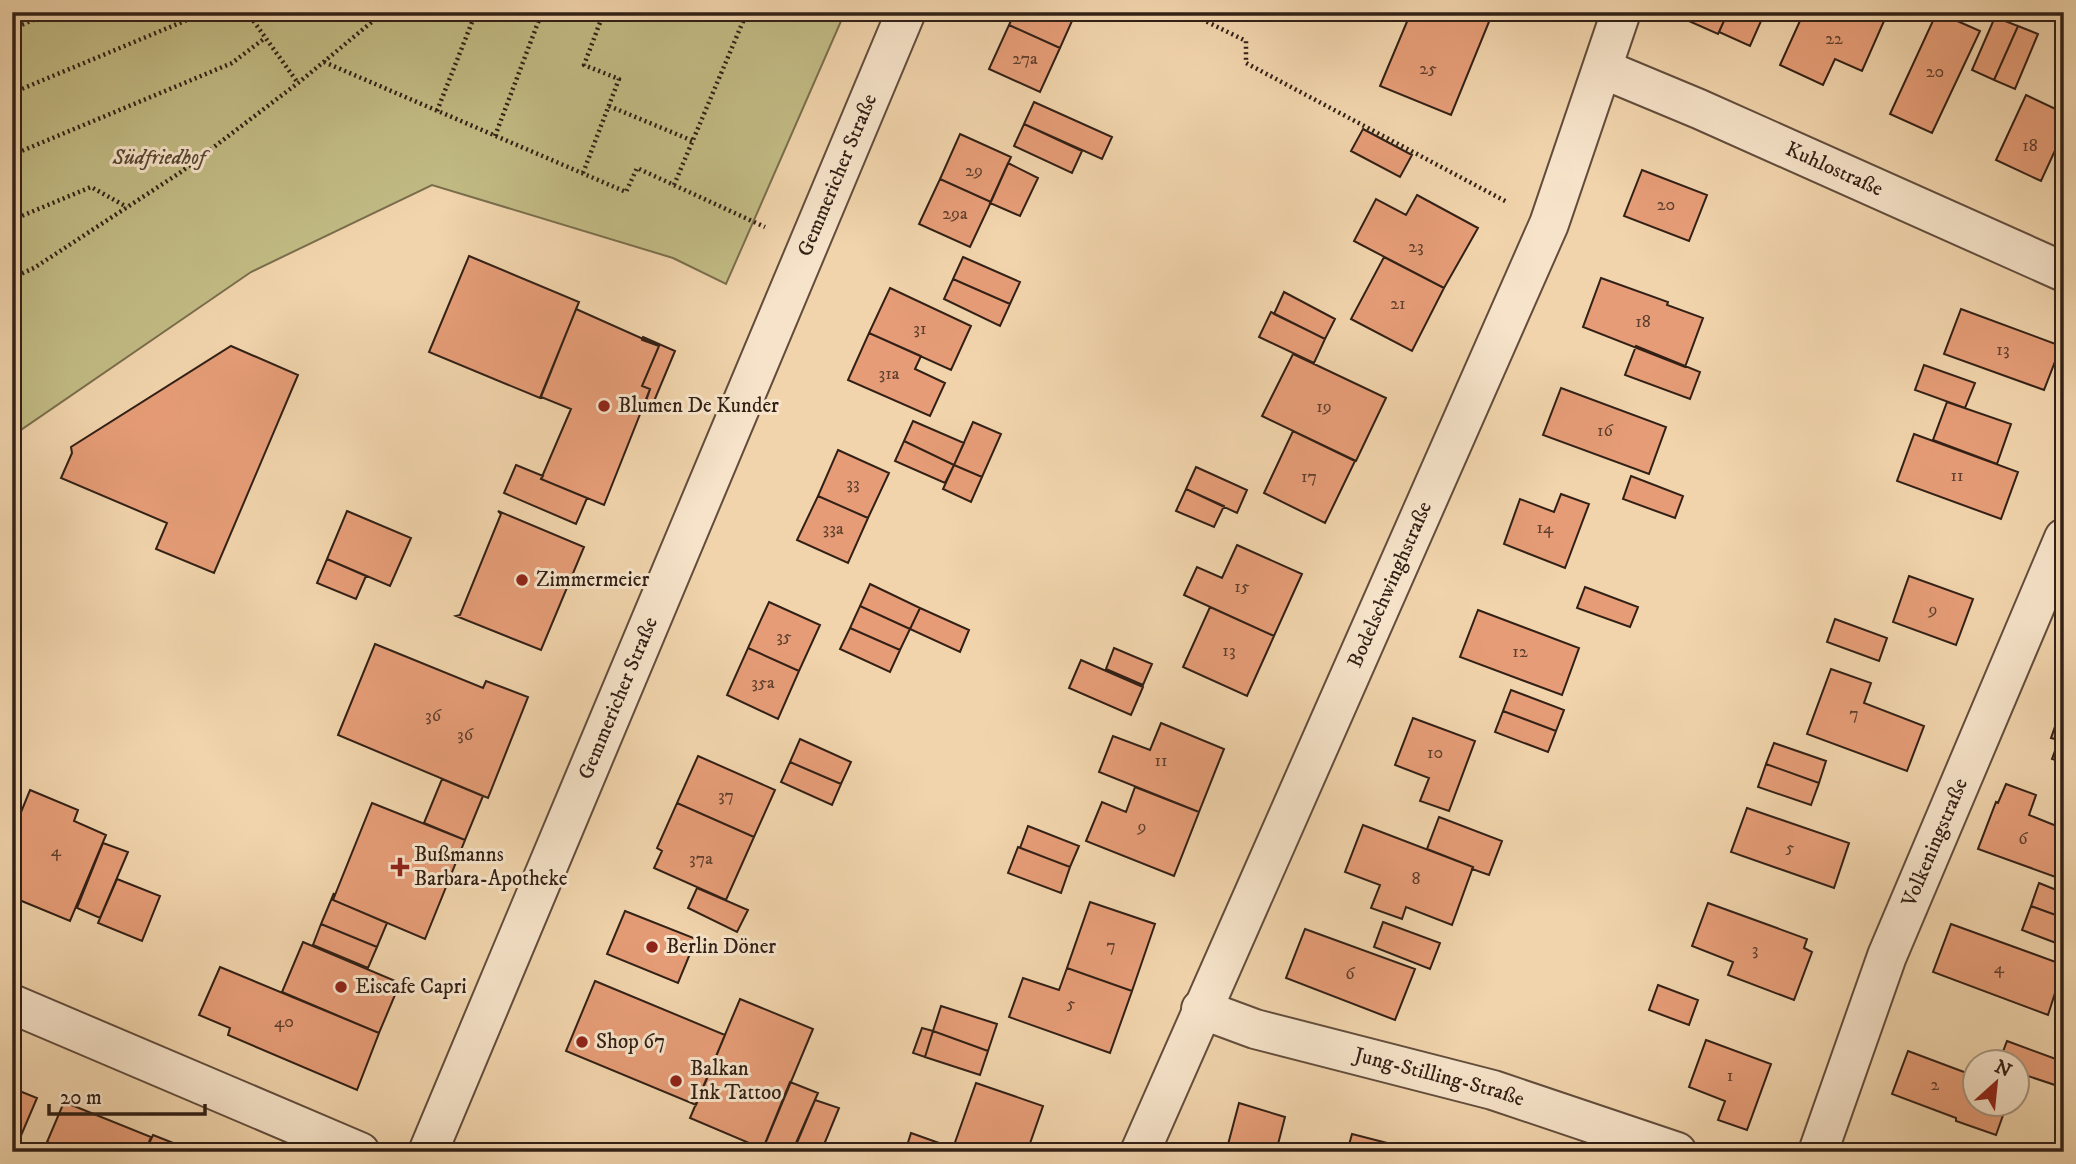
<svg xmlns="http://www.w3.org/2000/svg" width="2076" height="1164" viewBox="0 0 2076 1164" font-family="'IM FELL DW Pica',serif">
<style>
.green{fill:#c2bb84;stroke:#7a6e4d;stroke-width:2}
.building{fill:#e69d77;stroke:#322016;stroke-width:2}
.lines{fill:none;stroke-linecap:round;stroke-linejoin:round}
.minor-casing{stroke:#624d3c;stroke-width:42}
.path{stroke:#322016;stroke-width:4.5;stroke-dasharray:2 3.5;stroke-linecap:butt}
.minor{stroke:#f6e3c9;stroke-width:38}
.poi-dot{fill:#8f2418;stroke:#f6e3c9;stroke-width:2.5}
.labels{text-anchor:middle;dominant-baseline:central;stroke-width:6;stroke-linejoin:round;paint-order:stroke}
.number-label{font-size:18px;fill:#5f3f2e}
.park-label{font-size:21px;font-style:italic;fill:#564732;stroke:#f6e3c9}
.street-label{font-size:21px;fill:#322016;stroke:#f6e3c9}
.poi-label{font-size:21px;fill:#322016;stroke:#f6e3c9;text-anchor:start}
</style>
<rect width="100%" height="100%" fill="#f1d4ac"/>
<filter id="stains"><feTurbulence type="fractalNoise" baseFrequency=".00286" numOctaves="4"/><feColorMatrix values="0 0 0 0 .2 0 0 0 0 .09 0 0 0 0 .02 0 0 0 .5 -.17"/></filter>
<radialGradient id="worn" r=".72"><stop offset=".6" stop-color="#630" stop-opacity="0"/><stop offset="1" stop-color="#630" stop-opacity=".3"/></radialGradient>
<path class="green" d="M 12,12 L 845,12 L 726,284 L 673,258 L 432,185 L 251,272 L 12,436 Z"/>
<path class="building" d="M 1015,12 L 1076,12 L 1060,48 L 1009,25 Z
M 1411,12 L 1493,12 L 1451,115 L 1380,86 Z
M 1674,12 L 1728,12 L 1718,34 L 1673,14 Z
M 1728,12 L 1765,12 L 1750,46 L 1719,32 Z
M 1804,12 L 1836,12 L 1853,20 L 1857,12 L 1888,12 L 1862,71 L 1835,59 L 1823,85 L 1780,65 Z
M 1937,12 L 1980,31 L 1932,133 L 1890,114 Z
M 1995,17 L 2018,26 L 1994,80 L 1972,70 Z
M 1009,25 L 1060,48 L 1040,92 L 989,69 Z
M 2018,26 L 2038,34 L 2015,89 L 1994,80 Z
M 2026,95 L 2064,113 L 2064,131 L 2041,181 L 1996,160 Z
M 1034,102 L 1112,137 L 1102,159 L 1024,124 Z
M 1024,124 L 1082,151 L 1072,173 L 1014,146 Z
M 1363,129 L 1412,155 L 1400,177 L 1351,151 Z
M 960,134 L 1011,157 L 991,202 L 940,179 Z
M 1008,163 L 1038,178 L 1020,216 L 990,203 Z
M 1642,170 L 1707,195 L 1689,241 L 1624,216 Z
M 940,179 L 991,202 L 970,247 L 919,224 Z
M 1417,195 L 1478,228 L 1444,288 L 1354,241 L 1376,199 L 1406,215 Z
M 469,256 L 579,302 L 540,398 L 429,352 Z
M 963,257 L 1020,282 L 1010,304 L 953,279 Z
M 1384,257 L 1444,288 L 1412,351 L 1351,319 Z
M 1601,278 L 1668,302 L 1667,305 L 1703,318 L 1685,367 L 1583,327 Z
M 953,279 L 1010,304 L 1000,326 L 944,299 Z
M 890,288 L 971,326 L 951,370 L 869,333 Z
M 1284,292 L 1335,319 L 1325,339 L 1274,314 Z
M 576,309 L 659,346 L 642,386 L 650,389 L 604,505 L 541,479 L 571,409 L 541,397 Z
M 1961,309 L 2061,346 L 2044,390 L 1944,354 Z
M 1271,312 L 1325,339 L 1314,363 L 1259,337 Z
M 869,333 L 921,356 L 915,369 L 945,383 L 930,416 L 848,380 Z
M 643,337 L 675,351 L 652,406 L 645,404 L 650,389 L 642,386 L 659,346 L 642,340 Z
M 231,346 L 298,375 L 214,573 L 156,549 L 167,523 L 61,478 L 72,453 L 71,447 Z
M 1636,346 L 1700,372 L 1690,399 L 1625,375 Z
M 1293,354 L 1386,398 L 1356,461 L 1262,416 Z
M 1924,365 L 1975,383 L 1965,408 L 1915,390 Z
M 1561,388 L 1666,427 L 1649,474 L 1543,435 Z
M 1947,402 L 2011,424 L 1997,464 L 1933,440 Z
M 913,421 L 964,443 L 954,465 L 904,441 Z
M 973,422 L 1001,434 L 982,477 L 954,465 Z
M 1293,431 L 1355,461 L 1325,523 L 1264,493 Z
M 1914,434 L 2018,472 L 2001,519 L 1897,481 Z
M 904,441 L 954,465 L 945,483 L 895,461 Z
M 838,450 L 889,473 L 868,518 L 818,496 Z
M 516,465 L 543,476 L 541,479 L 587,498 L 576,524 L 504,493 Z
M 954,465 L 982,477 L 971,502 L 943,489 Z
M 1196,467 L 1247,490 L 1237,513 L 1186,489 Z
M 1631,476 L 1683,496 L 1675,518 L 1623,499 Z
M 1186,489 L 1224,506 L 1214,527 L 1176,511 Z
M 1561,494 L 1589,504 L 1565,568 L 1504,544 L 1520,499 L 1554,512 Z
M 818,496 L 868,518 L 848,563 L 797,540 Z
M 347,511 L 411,538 L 390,586 L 327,559 Z
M 498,511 L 584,547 L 541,650 L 456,616 L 460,615 L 501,514 Z
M 1237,545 L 1302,574 L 1274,636 L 1184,595 L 1197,567 L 1222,578 Z
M 327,559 L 366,576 L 356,599 L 317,583 Z
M 1909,576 L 1973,599 L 1956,645 L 1893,622 Z
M 870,584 L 920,608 L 910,629 L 860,606 Z
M 1585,587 L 1638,607 L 1630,627 L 1577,608 Z
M 769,602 L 820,625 L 799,671 L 748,648 Z
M 860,606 L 910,629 L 900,650 L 850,628 Z
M 1210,607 L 1274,636 L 1247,696 L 1183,667 Z
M 920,608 L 969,630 L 960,652 L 910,629 Z
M 1478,610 L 1579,648 L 1562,695 L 1460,657 Z
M 1835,619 L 1887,638 L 1879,661 L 1827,642 Z
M 850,628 L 900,650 L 890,672 L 840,649 Z
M 375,644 L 483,688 L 486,681 L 528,697 L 488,798 L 338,735 Z
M 748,648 L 799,671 L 778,719 L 727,695 Z
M 1114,648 L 1152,664 L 1143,685 L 1106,669 Z
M 1081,660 L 1143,687 L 1131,715 L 1069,688 Z
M 1831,669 L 1871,683 L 1864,703 L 1924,726 L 1907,771 L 1807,734 Z
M 1511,690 L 1564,710 L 1556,731 L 1503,711 Z
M 2064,701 L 2064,763 L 2052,759 L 2059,740 L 2051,738 Z
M 1503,711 L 1556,731 L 1548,752 L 1495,732 Z
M 1413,718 L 1475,741 L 1449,811 L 1420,801 L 1429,778 L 1395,765 Z
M 1161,723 L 1224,749 L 1199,812 L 1099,772 L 1113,736 L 1150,750 Z
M 800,739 L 851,762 L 841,784 L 790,762 Z
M 1774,743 L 1826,761 L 1819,783 L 1766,764 Z
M 698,756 L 775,790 L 754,837 L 677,803 Z
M 790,762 L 841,784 L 832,805 L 781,782 Z
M 1766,764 L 1819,783 L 1811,805 L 1758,787 Z
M 442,779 L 483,796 L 465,840 L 424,823 Z
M 2006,784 L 2036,795 L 2029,815 L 2064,829 L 2064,880 L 1978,849 L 1996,802 L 1998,803 Z
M 1135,787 L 1199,812 L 1174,876 L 1086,841 L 1102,802 L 1126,812 Z
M 30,790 L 78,810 L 74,821 L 106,835 L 70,921 L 12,897 L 12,828 L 15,827 Z
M 372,803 L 465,840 L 425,939 L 333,900 Z
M 677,803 L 754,837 L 726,900 L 654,868 L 662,851 L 657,848 Z
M 1747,808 L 1849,843 L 1834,888 L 1731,852 Z
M 1439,817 L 1502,841 L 1489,875 L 1472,869 L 1473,867 L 1427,849 Z
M 1363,825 L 1473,867 L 1452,925 L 1406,907 L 1402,919 L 1371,908 L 1380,885 L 1345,872 Z
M 1028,826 L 1079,846 L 1070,867 L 1020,848 Z
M 103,843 L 128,852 L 100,918 L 77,908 Z
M 1018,847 L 1070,867 L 1061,893 L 1008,873 Z
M 117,879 L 160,896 L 142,941 L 98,923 Z
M 2039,883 L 2064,893 L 2064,918 L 2031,906 Z
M 697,888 L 748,910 L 737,932 L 688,908 Z
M 334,893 L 333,900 L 387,923 L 377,947 L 321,924 Z
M 1090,902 L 1155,924 L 1132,991 L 1067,968 Z
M 1708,903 L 1807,939 L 1804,948 L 1812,952 L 1794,1000 L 1728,975 L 1733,962 L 1692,946 Z
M 2031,906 L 2064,918 L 2064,946 L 2022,930 Z
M 625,911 L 696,939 L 678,983 L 607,954 Z
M 1383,922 L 1440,943 L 1430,969 L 1374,947 Z
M 321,924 L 377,947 L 368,968 L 313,945 Z
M 1951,924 L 2064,965 L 2048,1015 L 1933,972 Z
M 1305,929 L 1415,969 L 1395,1020 L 1286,978 Z
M 303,942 L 400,983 L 379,1033 L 282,992 Z
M 220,967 L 379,1033 L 357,1090 L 228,1035 L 230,1028 L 199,1015 Z
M 1067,968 L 1132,991 L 1110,1053 L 1009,1017 L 1023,978 L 1059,990 Z
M 595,981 L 725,1035 L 696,1105 L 566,1051 Z
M 1658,985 L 1698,1000 L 1689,1025 L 1649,1010 Z
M 740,999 L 813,1029 L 763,1149 L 690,1118 Z
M 941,1006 L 997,1024 L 988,1051 L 933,1031 Z
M 922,1028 L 933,1031 L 925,1057 L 913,1053 Z
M 933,1031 L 988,1051 L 980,1075 L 925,1057 Z
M 1706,1040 L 1771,1064 L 1747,1130 L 1718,1120 L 1725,1101 L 1689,1087 Z
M 2007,1041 L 2064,1062 L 2064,1088 L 2016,1072 L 2016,1062 L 1999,1062 Z
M 1908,1051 L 1972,1075 L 1974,1072 L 1974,1104 L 2007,1104 L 1996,1135 L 1956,1121 L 1956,1118 L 1892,1094 Z
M 790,1082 L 818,1093 L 792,1152 L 778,1152 L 764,1146 Z
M 976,1083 L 1043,1106 L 1027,1152 L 965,1152 L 953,1148 Z
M 12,1088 L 37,1098 L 14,1152 L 12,1152 Z
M 815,1100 L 839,1108 L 821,1152 L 793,1152 Z
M 64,1102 L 151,1137 L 145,1152 L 71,1152 L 47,1142 Z
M 1239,1103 L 1285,1117 L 1276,1152 L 1226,1152 Z
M 911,1133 L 953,1148 L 965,1152 L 905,1152 Z
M 1352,1134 L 1399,1146 L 1398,1152 L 1347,1152 Z
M 153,1135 L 186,1148 L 184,1152 L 145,1152 Z"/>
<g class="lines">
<g class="minor-casing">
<g id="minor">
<path id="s1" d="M 1603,69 L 1699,109 L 2064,272"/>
<path d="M 12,1004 L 360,1152"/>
<path id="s2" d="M 1201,1009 L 1255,1029 L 1493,1090 L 1677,1152"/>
<path id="s3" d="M 428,1152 L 906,12"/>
<path id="s4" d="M 1140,1152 L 1549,224 L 1621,12"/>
<path id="s5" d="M 1818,1152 L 1887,956 L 2064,538"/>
</g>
</g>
<path class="path" d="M 247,12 L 298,83
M 360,12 L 373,22
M 1187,12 L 1246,41 L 1246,63 L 1507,202
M 12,29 L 52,12
M 324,62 L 626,192 L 637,168 L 765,227
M 12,93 L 206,12
M 609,106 L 693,141
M 437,111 L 476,12
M 495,136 L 542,12
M 12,155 L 232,63 L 265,38
M 583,173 L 619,79 L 584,65 L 604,12
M 674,185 L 747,12
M 12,220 L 91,187 L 127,207
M 12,278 L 34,268 L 181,172 L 298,83 L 384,12"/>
<use href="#minor" class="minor"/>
</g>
<g class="poi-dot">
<circle cx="604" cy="406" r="7"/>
<circle cx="522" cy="580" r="7"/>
<path d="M396.5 856.5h7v7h7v7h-7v7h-7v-7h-7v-7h7z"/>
<circle cx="652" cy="947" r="7"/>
<circle cx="341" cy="987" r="7"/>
<circle cx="582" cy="1042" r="7"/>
<circle cx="676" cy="1081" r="7"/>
</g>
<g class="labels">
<g class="number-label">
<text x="1834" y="39">22</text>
<text x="1025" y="59">27a</text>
<text x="1428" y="69">25</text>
<text x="1935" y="72">20</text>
<text x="2030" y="146">18</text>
<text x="974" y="171">29</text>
<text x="1666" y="205">20</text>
<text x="955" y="214">29a</text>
<text x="1416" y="247">23</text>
<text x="1398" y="304">21</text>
<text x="1643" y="322">18</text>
<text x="920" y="329">31</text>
<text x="2003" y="350">13</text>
<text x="889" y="374">31a</text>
<text x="1324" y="407">19</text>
<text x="1605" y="431">16</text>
<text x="1957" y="476">11</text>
<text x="1309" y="477">17</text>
<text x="853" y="484">33</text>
<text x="1545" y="528">14</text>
<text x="833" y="529">33a</text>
<text x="1242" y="587">15</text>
<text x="1933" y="610">9</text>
<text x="784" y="637">35</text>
<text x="1229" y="651">13</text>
<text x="1520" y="652">12</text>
<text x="763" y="683">35a</text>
<text x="1854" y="714">7</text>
<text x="433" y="716">36</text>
<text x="465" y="735">36</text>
<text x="1435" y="753">10</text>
<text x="1161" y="761">11</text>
<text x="726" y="796">37</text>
<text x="1142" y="827">9</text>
<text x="2023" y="839">6</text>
<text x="1790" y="848">5</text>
<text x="56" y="851">4</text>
<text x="701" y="859">37a</text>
<text x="1416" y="879">8</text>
<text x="1111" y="946">7</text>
<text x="1755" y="950">3</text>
<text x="1999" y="968">4</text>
<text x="1350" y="974">6</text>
<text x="1071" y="1004">5</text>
<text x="284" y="1022">40</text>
<text x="1730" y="1076">1</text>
<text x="1935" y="1085">2</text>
</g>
<g class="park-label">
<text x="159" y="158">Südfriedhof</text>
</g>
<g class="street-label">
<text stroke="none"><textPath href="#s1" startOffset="252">Kuhlostraße</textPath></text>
<text stroke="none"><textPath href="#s3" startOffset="1059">Gemmericher Straße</textPath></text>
<text stroke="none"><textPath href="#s4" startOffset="620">Bodelschwinghstraße</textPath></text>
<text stroke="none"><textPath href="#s3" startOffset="492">Gemmericher Straße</textPath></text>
<text stroke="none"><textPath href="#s5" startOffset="331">Volkeningstraße</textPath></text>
<text stroke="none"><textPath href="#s2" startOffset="248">Jung-Stilling-Straße</textPath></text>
</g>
<g class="poi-label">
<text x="618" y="406">Blumen De Kunder</text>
<text x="536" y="580">Zimmermeier</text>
<text x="414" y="855">Bußmanns<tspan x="414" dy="24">Barbara-Apotheke</tspan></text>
<text x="666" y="947">Berlin Döner</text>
<text x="355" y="987">Eiscafe Capri</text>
<text x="596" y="1042">Shop 67</text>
<text x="690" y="1069">Balkan<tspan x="690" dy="24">Ink Tattoo</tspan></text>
</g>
</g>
<rect width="2076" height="1164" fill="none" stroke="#f1d4ac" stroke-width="42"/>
<rect x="14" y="14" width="2048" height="1136" fill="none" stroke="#322016" stroke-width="3.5"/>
<rect x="21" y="21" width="2034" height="1122" fill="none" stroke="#322016" stroke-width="2"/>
<g transform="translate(1996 1083) rotate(27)"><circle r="33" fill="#f6e3c9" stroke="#a89581" stroke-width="2"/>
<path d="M0-5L12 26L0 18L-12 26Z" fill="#8f2418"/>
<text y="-10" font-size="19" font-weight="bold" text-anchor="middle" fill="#322016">N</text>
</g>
<path d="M49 1104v10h156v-10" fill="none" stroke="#322016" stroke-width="3.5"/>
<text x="60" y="1104" font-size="21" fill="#322016" stroke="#f6e3c9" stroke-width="5" paint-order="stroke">20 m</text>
<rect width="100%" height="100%" filter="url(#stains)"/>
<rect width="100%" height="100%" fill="url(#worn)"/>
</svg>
